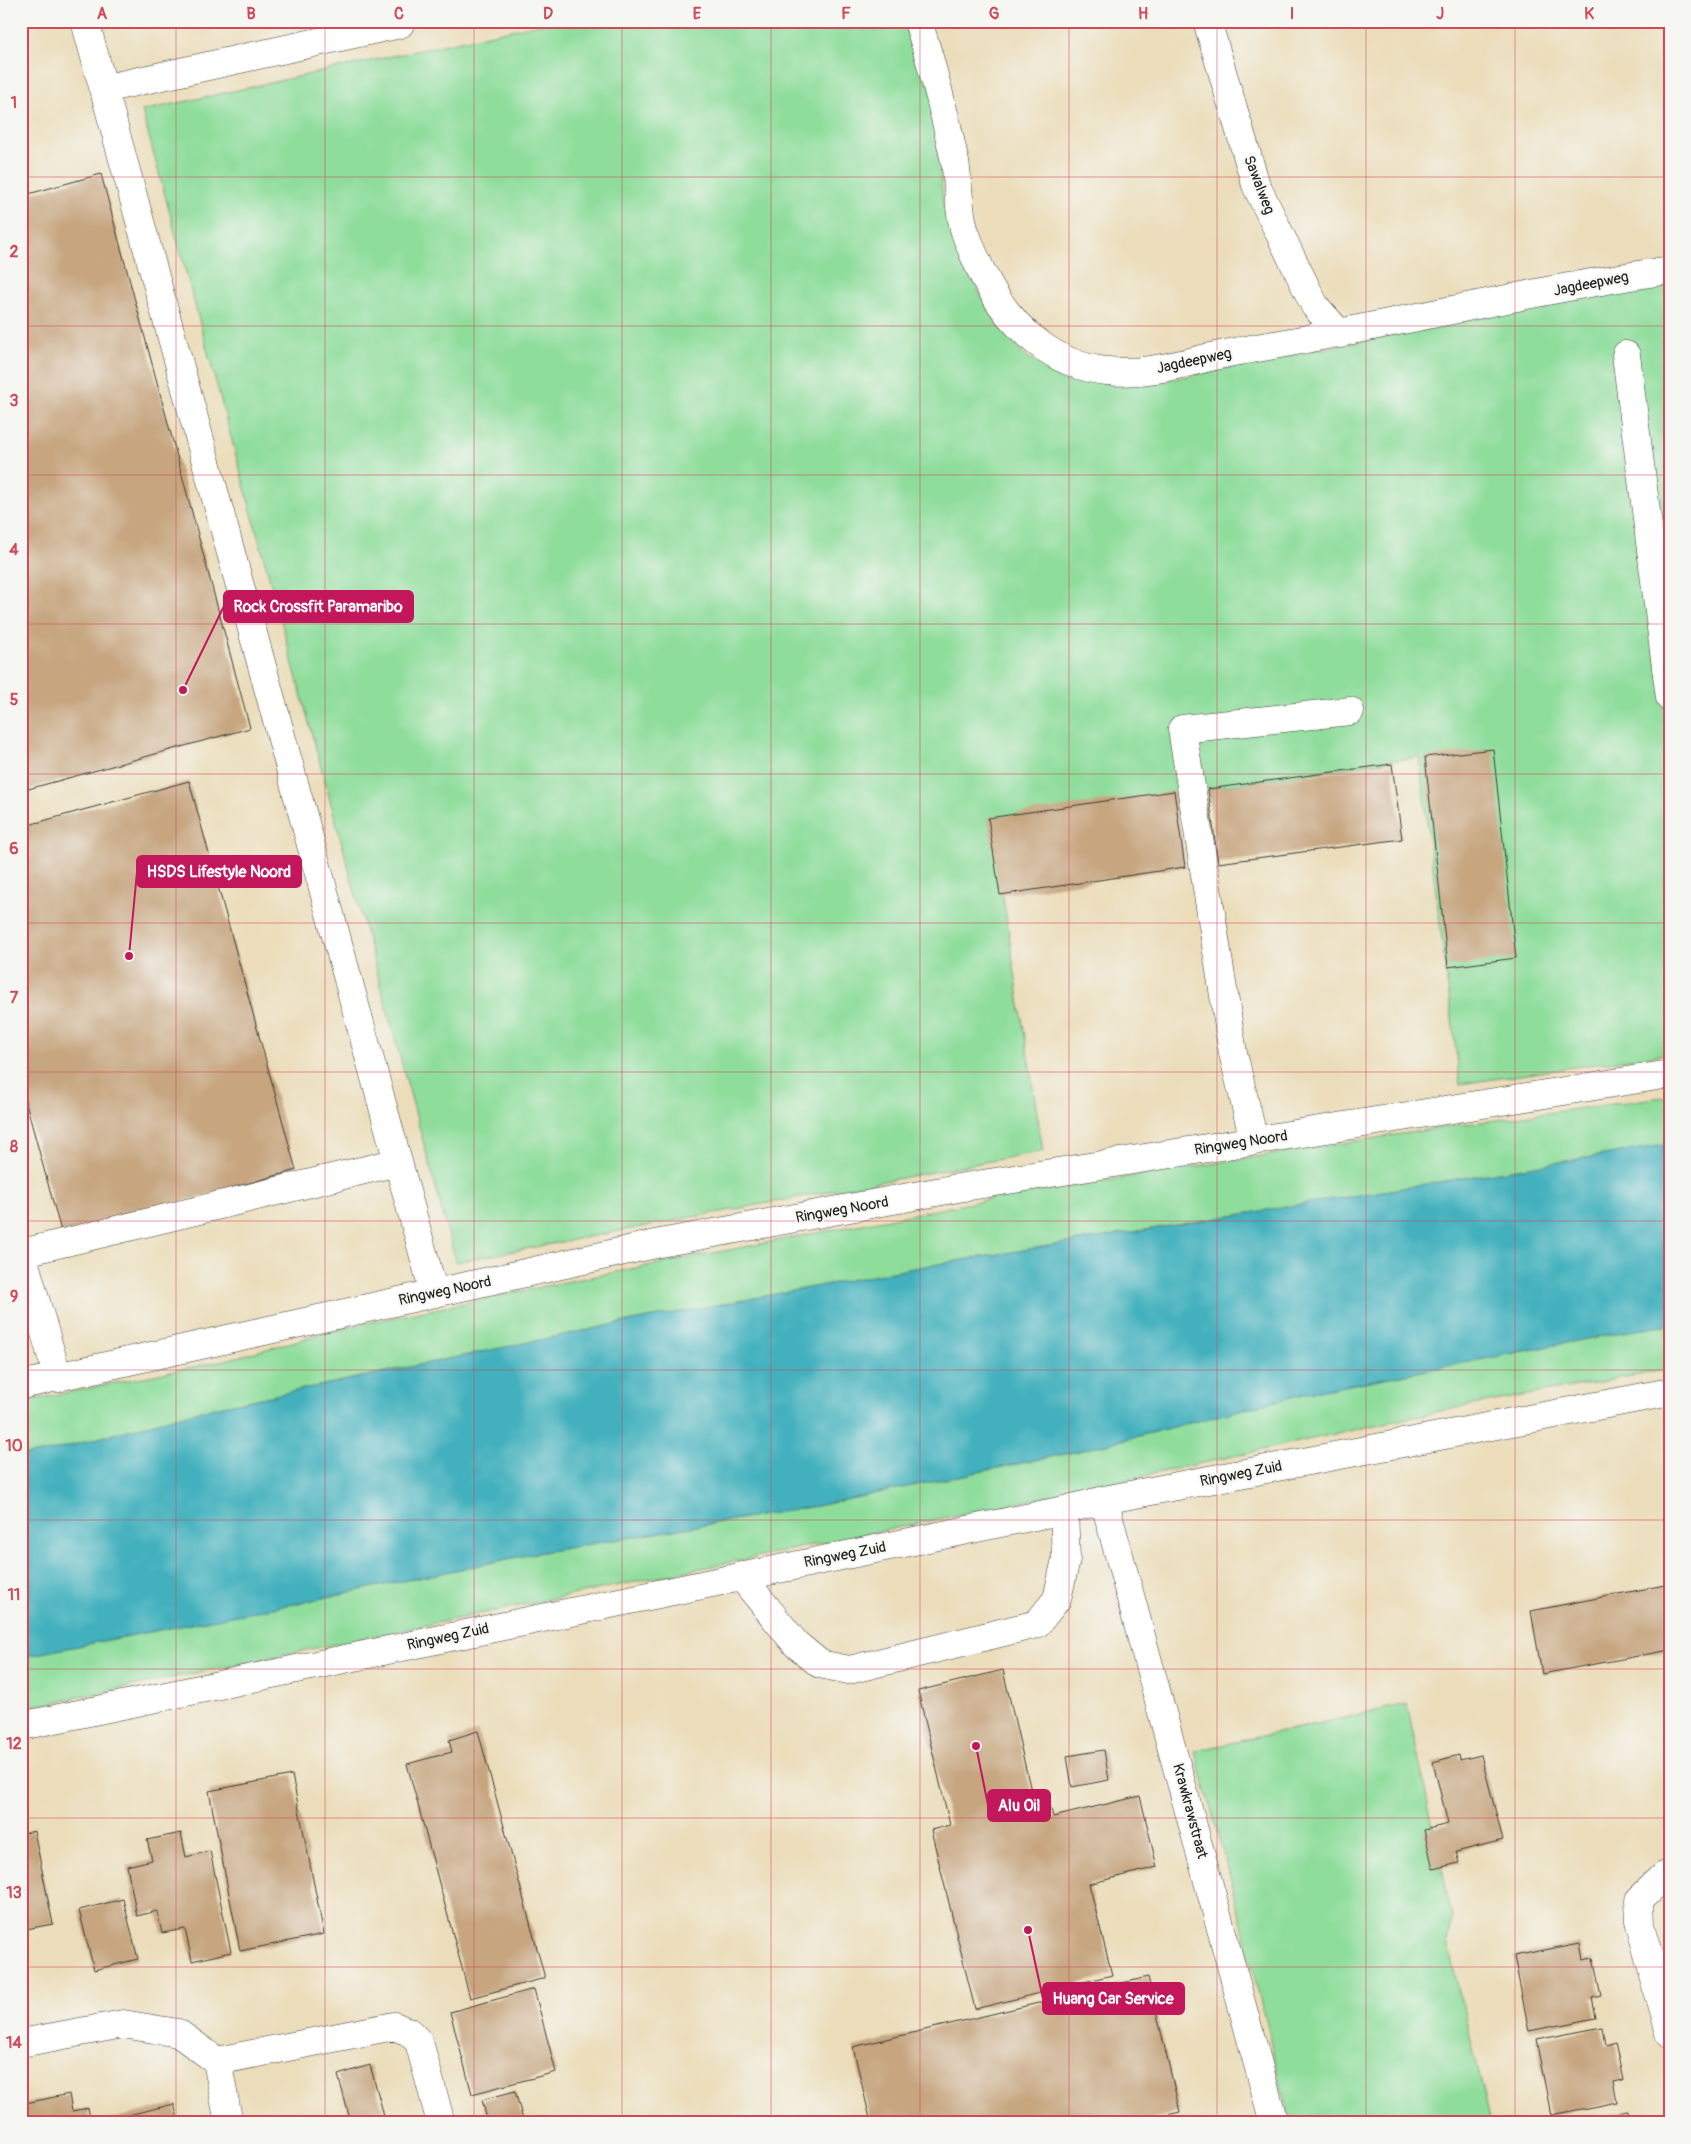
<svg xmlns="http://www.w3.org/2000/svg" width="1691" height="2144" viewBox="0 0 1691 2144" font-family="Pangolin,sans-serif">
<style>
.green{fill:#8edd9b;stroke:#557c5c}
.water{fill:#42b1bd;stroke:#2f666c}
.building{fill:#c6a57f}
.lines{fill:none;stroke-linecap:round;stroke-linejoin:round}
.minor-casing{stroke:#3b3934;stroke-width:29}
.minor{stroke:#fff;stroke-width:28}
.grid{fill:none;stroke:#d1495b;stroke-width:1;stroke-opacity:0.55}
.labels{text-anchor:middle;dominant-baseline:central;stroke-width:4;stroke-linejoin:round;paint-order:stroke}
.street-label{font-size:15px;fill:#1c1c1c;stroke:#f6f6f2}
.leader{fill:none;stroke:#c2185b;stroke-width:2}
.callout-dot{fill:#c2185b;stroke:#f6f6f2;stroke-width:2}
.callout{fill:#c2185b;stroke:#c2185b;stroke-width:2}
.callout-label{font-size:16px;text-anchor:middle;font-weight:bold;fill:#fff}
.neatline{fill:none;stroke:#d1495b;stroke-width:2}
.grid-label{font-size:16px;text-anchor:middle;font-weight:bold;fill:#d1495b}
</style>
<rect width="100%" height="100%" fill="#f6f6f2"/>
<filter id="ink" filterUnits="userSpaceOnUse"><feTurbulence type="fractalNoise" baseFrequency=".02" numOctaves="2"/><feDisplacementMap in="SourceGraphic" scale="10" xChannelSelector="R" yChannelSelector="G"/><feConvolveMatrix kernelMatrix="1 2 1 2 8 2 1 2 1" color-interpolation-filters="sRGB"/></filter>
<filter id="wash" filterUnits="userSpaceOnUse"><feTurbulence type="fractalNoise" baseFrequency=".0096" numOctaves="4" result="noise"/><feDisplacementMap in="SourceGraphic" scale="20" xChannelSelector="R" yChannelSelector="G"/><feGaussianBlur stdDeviation="1.12" result="paint"/><feColorMatrix in="noise" values="0 0 0 0 0 0 0 0 0 0 0 0 0 0 0 0 0 1.4 0 .05"/><feComposite in="paint" operator="in"/></filter>
<g filter="url(#wash)">
<rect width="100%" height="100%" fill="#ebddba"/>
<path class="green" d="M 552,21 L 910,21 L 933,85 L 943,203 L 959,256 L 996,322 L 1025,356 L 1062,375 L 1124,385 L 1178,378 L 1600,293 L 1670,283 L 1670,1053 L 1460,1084 L 1419,757 L 991,821 L 1043,1151 L 456,1262 L 142,111 Z
M 1670,1096 L 1670,1144 L 914,1268 L 611,1325 L 199,1411 L 47,1452 L 21,1456 L 21,1402 L 218,1362 L 348,1327 L 575,1280 L 996,1198 L 1452,1126 Z
M 1670,1325 L 1670,1369 L 1440,1411 L 1074,1491 L 21,1709 L 21,1657 L 298,1603 L 537,1553 L 816,1506 L 1079,1451 L 1308,1393 L 1623,1332 Z
M 1407,1704 L 1452,1917 L 1447,1942 L 1491,2123 L 1290,2123 L 1232,1884 L 1195,1751 Z"/>
<path class="water" d="M 1670,1144 L 1670,1325 L 1623,1332 L 1308,1393 L 1079,1451 L 816,1506 L 537,1553 L 298,1603 L 21,1657 L 21,1456 L 47,1452 L 199,1411 L 611,1325 L 914,1268 Z"/>
<g id="blocks">
<path class="building" d="M 1219,21 L 1262,21 L 1262,22 L 1220,28 Z
M 101,174 L 250,728 L 21,791 L 21,196 Z
M 1493,749 L 1516,958 L 1448,967 L 1425,757 Z
M 1392,764 L 1402,839 L 1218,863 L 1208,789 Z
M 189,781 L 296,1170 L 62,1235 L 21,1085 L 21,827 Z
M 1174,791 L 1185,867 L 1000,895 L 988,818 Z
M 1670,1584 L 1670,1650 L 1542,1674 L 1531,1611 Z
M 1003,1670 L 1034,1804 L 1049,1801 L 1053,1817 L 1140,1796 L 1157,1867 L 1089,1884 L 1112,1975 L 975,2009 L 931,1830 L 950,1825 L 918,1691 Z
M 478,1731 L 545,1978 L 470,1998 L 407,1764 L 452,1752 L 449,1740 Z
M 1104,1750 L 1109,1780 L 1072,1787 L 1067,1756 Z
M 1459,1755 L 1460,1760 L 1481,1755 L 1503,1840 L 1456,1852 L 1459,1863 L 1433,1869 L 1424,1830 L 1448,1824 L 1433,1762 Z
M 292,1775 L 324,1934 L 240,1951 L 209,1791 Z
M 34,1831 L 53,1924 L 21,1930 L 21,1834 Z
M 181,1833 L 186,1857 L 210,1851 L 231,1952 L 192,1961 L 185,1929 L 162,1933 L 157,1911 L 137,1916 L 127,1866 L 152,1860 L 147,1840 Z
M 123,1899 L 138,1959 L 94,1970 L 79,1910 Z
M 1580,1943 L 1583,1960 L 1593,1958 L 1601,1996 L 1592,1998 L 1596,2018 L 1529,2031 L 1514,1956 Z
M 1148,1977 L 1180,2112 L 1135,2123 L 871,2123 L 853,2047 Z
M 534,1989 L 556,2072 L 472,2094 L 450,2012 Z
M 1602,2027 L 1605,2045 L 1615,2042 L 1623,2080 L 1614,2082 L 1618,2102 L 1551,2115 L 1536,2040 Z
M 370,2065 L 386,2123 L 351,2123 L 338,2075 Z
M 515,2091 L 524,2123 L 488,2123 L 482,2100 Z
M 69,2094 L 72,2111 L 88,2108 L 91,2123 L 24,2123 L 21,2104 Z
M 174,2104 L 179,2123 L 99,2123 L 99,2122 Z
M 1627,2112 L 1629,2123 L 1577,2123 L 1577,2122 Z"/>
</g>
</g>
<g filter="url(#ink)">
<use href="#blocks" fill-opacity="0" stroke="#3b3934" stroke-width="1"/>
<g class="lines">
<g class="minor-casing">
<path id="minor" d="M 85,21 L 434,1293
M 918,21 C 933,68 945,114 955,162 C 959,185 958,210 965,232 C 971,249 980,270 990,287 C 1014,330 1056,366 1107,371 C 1153,376 1196,358 1240,351 C 1384,327 1526,291 1670,270
M 1207,21 L 1256,185 L 1315,306 L 1340,334
M 103,89 L 400,24 L 400,21
M 1626,355 L 1670,698
M 1254,1141 L 1233,1053 L 1182,729 L 1350,711
M 21,1250 L 58,1378
M 21,1253 L 398,1162
M 21,1385 L 660,1243 L 958,1188 L 1670,1074
M 1104,1500 L 1274,2123
M 741,1576 L 796,1644 L 820,1664 L 849,1670 L 1037,1624 L 1057,1599 L 1066,1559 L 1064,1510
M 21,1726 L 1064,1510 L 1104,1500 L 1670,1392
M 1670,1874 L 1664,1876 L 1639,1900 L 1640,1925 L 1670,2034
M 21,2043 L 123,2024 L 178,2033 L 217,2061 L 229,2123
M 217,2061 L 394,2026 L 409,2032 L 419,2042 L 441,2123"/>
</g>
<use href="#minor" class="minor"/>
</g>
</g>
<path class="grid" d="M 176,21 L 176,2123M 325,21 L 325,2123M 474,21 L 474,2123M 622,21 L 622,2123M 771,21 L 771,2123M 920,21 L 920,2123M 1069,21 L 1069,2123M 1217,21 L 1217,2123M 1366,21 L 1366,2123M 1515,21 L 1515,2123M 21,177 L 1670,177M 21,326 L 1670,326M 21,475 L 1670,475M 21,624 L 1670,624M 21,774 L 1670,774M 21,923 L 1670,923M 21,1072 L 1670,1072M 21,1221 L 1670,1221M 21,1370 L 1670,1370M 21,1520 L 1670,1520M 21,1669 L 1670,1669M 21,1818 L 1670,1818M 21,1967 L 1670,1967"/>
<g class="labels">
<g class="street-label">
<text transform="translate(1259 185) rotate(69)">Sawalweg</text>
<text transform="translate(1591 284) rotate(-11)">Jagdeepweg</text>
<text transform="translate(1194 361) rotate(-12)">Jagdeepweg</text>
<text transform="translate(1241 1143) rotate(-9)">Ringweg Noord</text>
<text transform="translate(842 1210) rotate(-10)">Ringweg Noord</text>
<text transform="translate(445 1291) rotate(-12)">Ringweg Noord</text>
<text transform="translate(1241 1474) rotate(-11)">Ringweg Zuid</text>
<text transform="translate(845 1555) rotate(-11)">Ringweg Zuid</text>
<text transform="translate(448 1637) rotate(-12)">Ringweg Zuid</text>
<text transform="translate(1190 1811) rotate(75)">Krawkrawstraat</text>
</g>
</g>
<path class="leader" d="M183 690L224 606M129 956L137 872M976 1746L988 1805M1028 1930L1043 1999"/>
<g class="callout-dot">
<circle cx="183" cy="690" r="5"/>
<circle cx="129" cy="956" r="5"/>
<circle cx="976" cy="1746" r="5"/>
<circle cx="1028" cy="1930" r="5"/>
</g>
<g class="callout">
<rect x="224" y="591" width="189" height="31" rx="5"/>
<rect x="137" y="856" width="164" height="31" rx="5"/>
<rect x="988" y="1790" width="62" height="31" rx="5"/>
<rect x="1043" y="1983" width="141" height="31" rx="5"/>
</g>
<g class="callout-label">
<text x="318" y="612">Rock Crossfit Paramaribo</text>
<text x="219" y="877">HSDS Lifestyle Noord</text>
<text x="1019" y="1811">Alu Oil</text>
<text x="1113" y="2004">Huang Car Service</text>
</g>
<rect width="1691" height="2144" fill="none" stroke="#f6f6f2" stroke-width="55"/>
<rect x="28" y="28" width="1636" height="2088" class="neatline"/>
<g class="grid-label">
<text x="102" y="19">A</text>
<text x="251" y="19">B</text>
<text x="399" y="19">C</text>
<text x="548" y="19">D</text>
<text x="697" y="19">E</text>
<text x="846" y="19">F</text>
<text x="994" y="19">G</text>
<text x="1143" y="19">H</text>
<text x="1292" y="19">I</text>
<text x="1440" y="19">J</text>
<text x="1589" y="19">K</text>
<text x="14" y="108">1</text>
<text x="14" y="257">2</text>
<text x="14" y="406">3</text>
<text x="14" y="555">4</text>
<text x="14" y="705">5</text>
<text x="14" y="854">6</text>
<text x="14" y="1003">7</text>
<text x="14" y="1152">8</text>
<text x="14" y="1302">9</text>
<text x="14" y="1451">10</text>
<text x="14" y="1600">11</text>
<text x="14" y="1749">12</text>
<text x="14" y="1898">13</text>
<text x="14" y="2048">14</text>
</g>
</svg>
